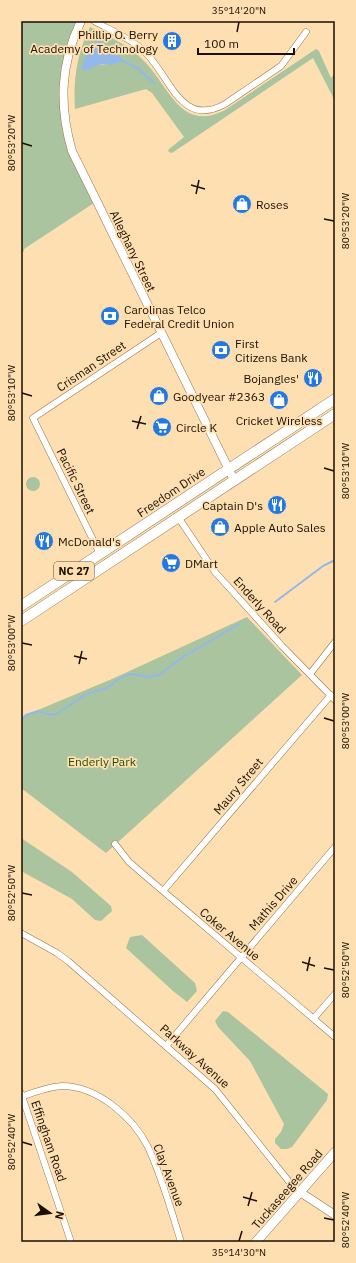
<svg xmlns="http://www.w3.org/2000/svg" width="356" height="1263" viewBox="0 0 356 1263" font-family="'IBM Plex Sans',sans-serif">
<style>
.green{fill:#aac4a0;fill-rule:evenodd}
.water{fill:#93b8ea}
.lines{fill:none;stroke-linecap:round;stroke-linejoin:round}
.stream{stroke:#93b8ea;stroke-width:2}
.minor-casing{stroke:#93774d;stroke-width:7}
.tertiary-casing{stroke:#93774d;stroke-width:9}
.secondary-casing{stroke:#93774d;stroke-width:10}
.primary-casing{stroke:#93774d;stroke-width:11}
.minor{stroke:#fff;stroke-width:6}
.tertiary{stroke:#fff;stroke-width:8}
.secondary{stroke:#fff;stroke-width:9}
.primary{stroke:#fff;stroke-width:10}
.ticks{fill:none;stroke:#1a0f01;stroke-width:1.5}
.labels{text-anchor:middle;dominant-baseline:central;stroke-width:3.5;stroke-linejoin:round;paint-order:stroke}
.shield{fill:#fedfb2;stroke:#5e4d36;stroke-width:1}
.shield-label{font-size:11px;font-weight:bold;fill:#1a0f01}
.poi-label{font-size:12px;fill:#1a0f01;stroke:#fedfb2;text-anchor:start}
.street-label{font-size:12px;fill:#1a0f01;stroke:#fedfb2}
.park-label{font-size:12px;fill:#224f01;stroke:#fedfb2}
.neatline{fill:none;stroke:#1a0f01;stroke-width:1.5}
.ticks-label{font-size:10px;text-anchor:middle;fill:#1a0f01}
</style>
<rect width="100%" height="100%" fill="#fedfb2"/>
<path class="green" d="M 21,21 L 80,21 L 73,36 L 62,115 L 94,203 L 24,249 L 24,251 L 21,254 Z
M 90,27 C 108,36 129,45 144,61 C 170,87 180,133 225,110 L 316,49 L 319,51 L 331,78 L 335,73 L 335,101 L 313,58 L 172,153 L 169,152 L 168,150 L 184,137 L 152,93 L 146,89 L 75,109 C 73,80 77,53 90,27 ZM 93,46 L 118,63 L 98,65 L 90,48 Z
M26 484a7 7 0 1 1 14 0a7 7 0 1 1-14 0Z
M 247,617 L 302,675 L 106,853 L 21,788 L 21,720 L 26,715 L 112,679 Z
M 21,838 L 72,872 L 111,906 L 112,911 L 101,921 L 95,920 L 72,899 L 21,871 Z
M 142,935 L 195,983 L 197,991 L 187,1002 L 173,991 L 126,948 L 130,937 Z
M 223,1011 L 228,1012 L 328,1094 L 327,1100 L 292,1147 L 287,1149 L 281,1149 L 275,1143 L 275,1139 L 281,1132 L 284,1124 L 250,1061 L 218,1027 L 215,1021 Z"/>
<path class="water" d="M 99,40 L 122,58 L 122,61 C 115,66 106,63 98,65 C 93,66 89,71 83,70 L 81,68 L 88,51 Z"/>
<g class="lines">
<path class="stream" d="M 119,59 L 139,69 L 154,83
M 275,602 L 323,566 L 335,560
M 21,720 L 26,715 L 38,711 L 50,715 L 56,714 L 87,694 L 107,688 L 124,676 L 133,674 L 147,677 L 159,675 L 183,657 L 239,624"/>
<g class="minor-casing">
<path id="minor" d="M 94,21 C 110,30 130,38 144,51 C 170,75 180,129 225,104 L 281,66 L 306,32
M 178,517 L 215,572 L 282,646 L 335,700
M 100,554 L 33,418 L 161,333
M 310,674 L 335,642
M 115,844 L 129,862 L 163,891 L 335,1037
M 163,891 L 331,695
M 21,933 L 57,953 L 68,961 L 215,1089 L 291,1184 L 300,1192
M 314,1018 L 335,994
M 166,1046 L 335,847
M 21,1093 L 71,1242
M 21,1097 C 34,1092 48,1087 62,1086 C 97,1086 133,1117 148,1147 C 162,1177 171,1210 181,1242"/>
</g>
<g class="tertiary-casing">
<path id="tertiary" d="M 81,21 C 60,64 59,106 72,151 L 234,480
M 300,1192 L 335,1215"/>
</g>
<g class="secondary-casing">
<path id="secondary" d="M 256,1242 L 335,1152"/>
</g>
<g class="primary-casing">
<path id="primary" d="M 21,606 L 335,399
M 21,621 L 335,414"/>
</g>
<use href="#minor" class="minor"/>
<use href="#tertiary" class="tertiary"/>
<use href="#secondary" class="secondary"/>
<use href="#primary" class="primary"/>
</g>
<path class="ticks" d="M 237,32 L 239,22M 22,143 L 32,146M 191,185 L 205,189M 196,194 L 199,180M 324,219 L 334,221M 22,393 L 32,396M 132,421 L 146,424M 137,429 L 141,416M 324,468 L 334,471M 22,643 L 32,645M 74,656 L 87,659M 79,664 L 82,651M 324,718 L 334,721M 22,893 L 32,895M 302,962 L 315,966M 324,968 L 334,970M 307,971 L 310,957M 22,1142 L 32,1145M 243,1197 L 257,1201M 248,1206 L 252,1192M 324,1218 L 334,1220M 239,1241 L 242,1231"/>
<defs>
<g id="building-disc" transform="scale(1)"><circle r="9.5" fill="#2279e3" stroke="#fedfb2"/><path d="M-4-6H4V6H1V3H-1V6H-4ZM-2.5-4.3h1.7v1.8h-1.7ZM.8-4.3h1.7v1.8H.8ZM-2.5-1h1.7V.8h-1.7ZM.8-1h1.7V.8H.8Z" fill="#fff"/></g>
<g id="shop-disc" transform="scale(1)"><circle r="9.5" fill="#2279e3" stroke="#fedfb2"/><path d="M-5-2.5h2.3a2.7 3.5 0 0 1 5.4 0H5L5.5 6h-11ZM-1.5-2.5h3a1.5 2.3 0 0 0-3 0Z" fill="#fff"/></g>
<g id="bank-disc" transform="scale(1)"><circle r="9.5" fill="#2279e3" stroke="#fedfb2"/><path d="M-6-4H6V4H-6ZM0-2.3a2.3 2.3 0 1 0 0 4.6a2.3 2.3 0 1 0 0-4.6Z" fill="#fff"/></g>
<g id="restaurant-disc" transform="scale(1)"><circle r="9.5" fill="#2279e3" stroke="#fedfb2"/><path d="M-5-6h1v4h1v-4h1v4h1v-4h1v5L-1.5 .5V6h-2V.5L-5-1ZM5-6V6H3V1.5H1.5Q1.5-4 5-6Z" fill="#fff"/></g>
<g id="supermarket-disc" transform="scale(1)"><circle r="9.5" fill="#2279e3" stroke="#fedfb2"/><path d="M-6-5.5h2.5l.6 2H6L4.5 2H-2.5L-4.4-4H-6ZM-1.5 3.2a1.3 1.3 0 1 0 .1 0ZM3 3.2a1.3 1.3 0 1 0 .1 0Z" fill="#fff"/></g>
</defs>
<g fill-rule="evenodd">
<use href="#building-disc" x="172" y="41"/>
<use href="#shop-disc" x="242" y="204"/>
<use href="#bank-disc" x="110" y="316"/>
<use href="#bank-disc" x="221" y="350"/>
<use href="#restaurant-disc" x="313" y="378"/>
<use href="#shop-disc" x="159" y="396"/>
<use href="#shop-disc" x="279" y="400"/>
<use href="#supermarket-disc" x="162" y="427"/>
<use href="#restaurant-disc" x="277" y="505"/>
<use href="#shop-disc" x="220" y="527"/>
<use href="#restaurant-disc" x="44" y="541"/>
<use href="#supermarket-disc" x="171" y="563"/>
</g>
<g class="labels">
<rect class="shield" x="54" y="562" width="40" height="18" rx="3"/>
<g class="shield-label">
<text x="74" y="571">NC 27</text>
</g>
<g class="poi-label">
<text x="158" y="34" text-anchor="end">Phillip O. Berry<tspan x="158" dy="14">Academy of Technology</tspan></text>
<text x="256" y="204">Roses</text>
<text x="124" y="309">Carolinas Telco<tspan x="124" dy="14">Federal Credit Union</tspan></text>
<text x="235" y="343">First<tspan x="235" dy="14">Citizens Bank</tspan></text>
<text x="299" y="378" text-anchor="end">Bojangles'</text>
<text x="173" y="396">Goodyear #2363</text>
<text x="279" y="420" text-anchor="middle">Cricket Wireless</text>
<text x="176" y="427">Circle K</text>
<text x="263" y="505" text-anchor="end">Captain D's</text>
<text x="234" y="527">Apple Auto Sales</text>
<text x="58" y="541">McDonald's</text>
<text x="185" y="563">DMart</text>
</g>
<g class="street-label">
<text transform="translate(133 251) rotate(64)">Alleghany Street</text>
<text transform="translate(91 366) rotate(-34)">Crisman Street</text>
<text transform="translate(76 481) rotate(64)">Pacific Street</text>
<text transform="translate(171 492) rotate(-34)">Freedom Drive</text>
<text transform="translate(260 605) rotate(48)">Enderly Road</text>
<text transform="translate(238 786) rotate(-50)">Maury Street</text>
<text transform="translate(273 903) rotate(-49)">Mathis Drive</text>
<text transform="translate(230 934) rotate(40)">Coker Avenue</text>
<text transform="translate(195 1056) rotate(42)">Parkway Avenue</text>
<text transform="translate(49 1141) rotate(71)">Effingham Road</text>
<text transform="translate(169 1175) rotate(69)">Clay Avenue</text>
<text transform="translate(287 1189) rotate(-49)">Tuckaseegee Road</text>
</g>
<g class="park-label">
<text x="102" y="761">Enderly Park</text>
</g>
</g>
<rect width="356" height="1263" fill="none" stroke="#fedfb2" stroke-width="44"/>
<g transform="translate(50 1213) rotate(104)" stroke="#fedfb2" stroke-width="3" paint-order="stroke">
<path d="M0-3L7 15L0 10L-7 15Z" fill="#1a0f01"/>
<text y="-6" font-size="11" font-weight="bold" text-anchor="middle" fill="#1a0f01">N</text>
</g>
<path d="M198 48v6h96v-6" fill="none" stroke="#1a0f01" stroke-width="2"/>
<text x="204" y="48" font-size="12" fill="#1a0f01" stroke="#fedfb2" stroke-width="3" paint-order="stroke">100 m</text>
<rect x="22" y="22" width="312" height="1219" class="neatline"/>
<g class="ticks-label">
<text x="239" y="14">35°14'20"N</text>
<text transform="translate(11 143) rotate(-90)" y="4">80°53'20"W</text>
<text transform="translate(345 221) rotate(-90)" y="4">80°53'20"W</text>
<text transform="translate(11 393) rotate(-90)" y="4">80°53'10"W</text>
<text transform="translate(345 471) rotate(-90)" y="4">80°53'10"W</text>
<text transform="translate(11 643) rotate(-90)" y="4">80°53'00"W</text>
<text transform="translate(345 721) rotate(-90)" y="4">80°53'00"W</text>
<text transform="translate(11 893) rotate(-90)" y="4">80°52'50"W</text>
<text transform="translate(345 970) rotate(-90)" y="4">80°52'50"W</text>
<text transform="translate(11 1142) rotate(-90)" y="4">80°52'40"W</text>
<text transform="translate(345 1220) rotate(-90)" y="4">80°52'40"W</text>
<text x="239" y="1256">35°14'30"N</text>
</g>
</svg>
